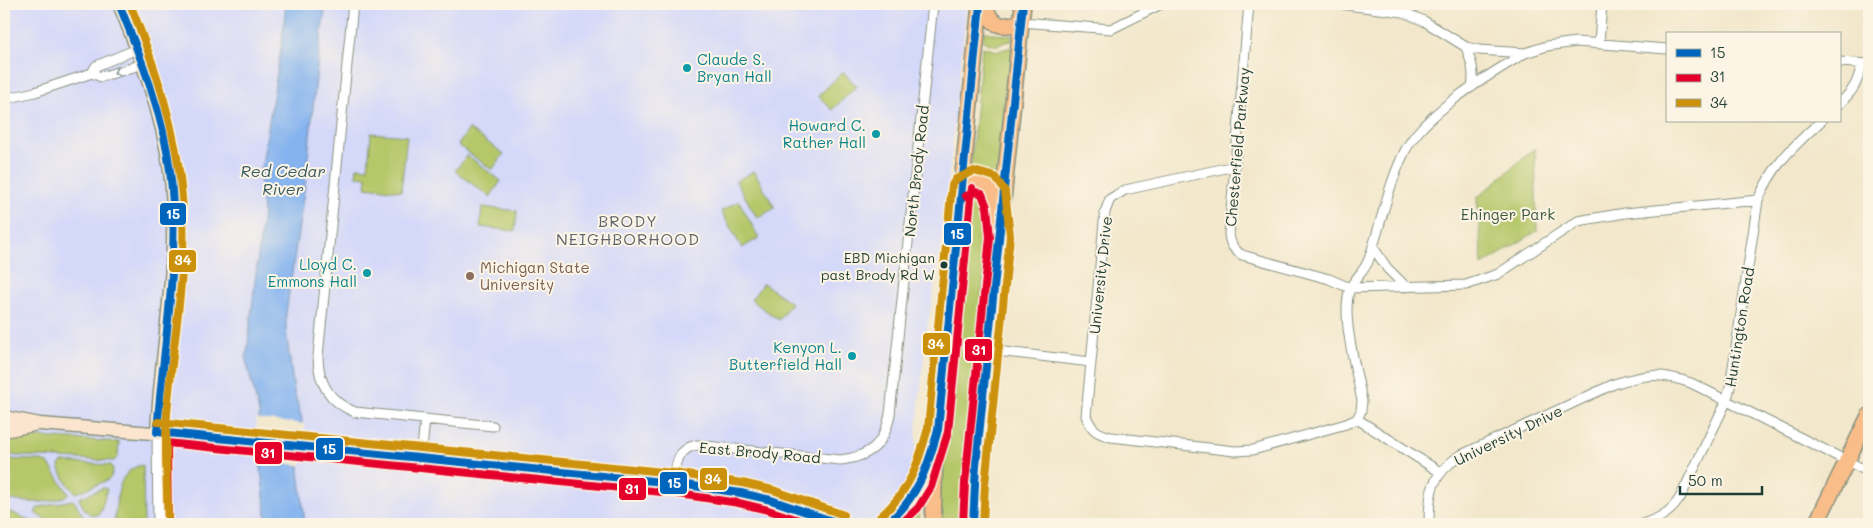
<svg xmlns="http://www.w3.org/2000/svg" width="1873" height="528" viewBox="0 0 1873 528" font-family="Mali,sans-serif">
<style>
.built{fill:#d4d8f9}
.green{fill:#b6c76a;stroke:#6a824f}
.water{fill:#84b3ef;stroke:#527892}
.pier{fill:#f2e7cb}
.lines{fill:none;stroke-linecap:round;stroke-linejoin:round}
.street-casing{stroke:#889280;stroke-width:11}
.secondary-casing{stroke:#889280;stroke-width:15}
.primary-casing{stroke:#889280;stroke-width:18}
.street{stroke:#fff;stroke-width:9}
.secondary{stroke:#fce5cf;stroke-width:12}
.primary{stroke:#f8bd88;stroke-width:15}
.bus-1-casing{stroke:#fcf5e5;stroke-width:11}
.bus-2-casing{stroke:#fcf5e5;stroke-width:11}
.bus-3-casing{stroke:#fcf5e5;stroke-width:11}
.bus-1{stroke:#0065bd;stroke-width:8}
.bus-2{stroke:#e4002b;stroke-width:8}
.bus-3{stroke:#cc910a;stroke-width:8}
.oneway{stroke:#8f9e9a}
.culture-dot{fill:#0f9aa8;stroke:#fcf5e5;stroke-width:2}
.bus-dot{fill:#1f3d34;stroke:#fcf5e5;stroke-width:2}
.education-dot{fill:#8d6e63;stroke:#fcf5e5;stroke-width:2}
.labels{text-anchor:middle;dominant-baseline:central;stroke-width:4;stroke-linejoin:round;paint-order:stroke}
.bus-label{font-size:14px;fill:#1f3d34;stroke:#fcf5e5;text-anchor:end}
.culture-label{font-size:15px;fill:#0d838f;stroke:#fcf5e5;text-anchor:end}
.street-label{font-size:15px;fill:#1f3d34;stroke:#fcf5e5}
.park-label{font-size:15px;fill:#3d593f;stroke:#fcf5e5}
.education-label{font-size:15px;fill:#785e54;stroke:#fcf5e5;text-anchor:start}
.water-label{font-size:16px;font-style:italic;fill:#385a63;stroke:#fcf5e5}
.neighbourhood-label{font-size:16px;letter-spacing:1px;fill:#5f6670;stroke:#fcf5e5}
.line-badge{stroke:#fcf5e5;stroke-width:2}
.badge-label{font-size:14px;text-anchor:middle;font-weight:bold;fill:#fff}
</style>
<rect width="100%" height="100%" fill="#fcf5e5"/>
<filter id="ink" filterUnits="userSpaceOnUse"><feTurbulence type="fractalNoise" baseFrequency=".02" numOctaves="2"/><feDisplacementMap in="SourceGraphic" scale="10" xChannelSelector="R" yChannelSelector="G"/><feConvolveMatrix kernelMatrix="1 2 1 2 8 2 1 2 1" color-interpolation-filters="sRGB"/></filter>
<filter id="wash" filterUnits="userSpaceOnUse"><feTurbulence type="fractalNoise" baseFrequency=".0096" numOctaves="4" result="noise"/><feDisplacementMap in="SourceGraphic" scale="20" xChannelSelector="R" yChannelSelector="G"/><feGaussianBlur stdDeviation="1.12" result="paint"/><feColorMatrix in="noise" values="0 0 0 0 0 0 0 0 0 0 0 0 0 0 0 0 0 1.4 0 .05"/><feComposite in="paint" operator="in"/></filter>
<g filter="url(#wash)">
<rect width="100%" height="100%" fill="#f2e7cb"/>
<path class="built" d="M 4,4 L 967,4 L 942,241 L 926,336 L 916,435 L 917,504 L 921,524 L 4,524 Z"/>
<path class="green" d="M 984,31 L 995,34 L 1011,35 L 1012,41 C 996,42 1003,50 983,41 Z
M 982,47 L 998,51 L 1012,47 L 998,184 L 983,176 L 970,174 Z
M 843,72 L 857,86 L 832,110 L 818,96 Z
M 469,129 L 504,154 L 492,170 L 458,145 Z
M 371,133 L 407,136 L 401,191 L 366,187 L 367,177 L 356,176 L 357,167 L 368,168 Z
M 1535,148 L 1537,231 L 1482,265 L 1477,198 Z
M 467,155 L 501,181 L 490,197 L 455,171 Z
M 754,171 L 775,208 L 757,218 L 736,181 Z
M 975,191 C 987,194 988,200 991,210 L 974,365 L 974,416 L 967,524 L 939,524 L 938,495 L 967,195 L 969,193 Z
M 739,201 L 759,238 L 742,248 L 721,211 Z
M 482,207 L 517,211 L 515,231 L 480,227 Z
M 763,283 L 791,303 L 779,320 L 751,300 Z
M 39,437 L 119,442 L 118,457 L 114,461 L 4,455 L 4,439 Z
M 4,459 L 38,460 L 48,463 L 69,494 C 51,506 23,502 4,499 Z
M 62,462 L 111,465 L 113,469 L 111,477 L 108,480 L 76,493 C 69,488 60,473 59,465 Z
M 143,465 L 144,524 L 114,524 C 117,503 115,469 143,465 Z
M 103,488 L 107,489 L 101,510 L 97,515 C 87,517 82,506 79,498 Z
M 72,500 L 75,502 L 88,524 L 52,524 L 36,514 L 36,510 L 40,507 Z
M 916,503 L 917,504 L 921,524 L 904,524 L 901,521 Z
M 4,509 L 37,524 L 4,524 Z"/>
<path class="water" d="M 286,4 L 326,4 L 319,49 L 305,185 L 286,313 L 286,330 L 294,392 L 302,419 L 299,470 L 305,524 L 267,524 L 261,469 L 259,412 L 246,360 L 263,213 L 260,177 L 282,42 Z"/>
<path class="pier" d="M 256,419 L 305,424 L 301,465 L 258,461 Z"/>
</g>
<g filter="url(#ink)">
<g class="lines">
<g class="street-casing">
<path id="street" d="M 353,4 L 318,356 C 318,383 329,402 355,412 L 493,426
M 1249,4 L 1229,234 C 1230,244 1233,249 1242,255 L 1329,279 L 1350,288 L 1466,285 L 1498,274 L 1578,221 L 1625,213 L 1758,200
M 1339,4 L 1403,12 L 1424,21 L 1466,47 L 1479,50 L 1525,53 L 1547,46 L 1576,42 L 1667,49
M 1021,22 L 1111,29 L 1161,4
M 1599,43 L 1602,4
M 1466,47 C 1471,61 1475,71 1472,87
M 1839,62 L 1869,64
M 92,73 L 101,77 L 143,64
M 92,73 L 96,66 L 137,49
M 4,99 L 35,92 L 92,73
M 1839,104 C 1854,90 1857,84 1862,64
M 1235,166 L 1125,190 L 1110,199 L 1105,212 L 1086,416 C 1092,430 1096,433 1111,437 L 1235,451 L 1253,450 L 1346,424 L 1357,419 L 1440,472
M 1373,247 L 1387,268 L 1406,287
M 988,350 L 1091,362
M 1357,419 L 1361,411 L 1362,401 C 1357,373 1347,339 1347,311 C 1347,305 1348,294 1350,288 C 1355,278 1365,271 1369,259 C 1381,224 1388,185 1405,151 C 1425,112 1489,75 1525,53
M 157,432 L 158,524
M 421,459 L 425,419
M 673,483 C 676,466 677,448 697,445 L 840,460 C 870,457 885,444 890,414 L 933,4
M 1429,524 C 1429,491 1431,476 1459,456 L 1614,384 C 1645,374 1658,372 1691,383 L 1869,472
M 1643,524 C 1660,518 1670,513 1680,498 L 1726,402 L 1730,387 L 1758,200 C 1774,163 1792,148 1821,121"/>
</g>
<g class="secondary-casing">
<path id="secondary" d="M 119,4 C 141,58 162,113 170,171 C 181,258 161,345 157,432
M 4,417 L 40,424 L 240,440 L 673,483 L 741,493 L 771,500 L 841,524
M 4,431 L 33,425
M 887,524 C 911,505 924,483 931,454"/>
</g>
<g class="primary-casing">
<path id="primary" d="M 983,4 C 993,26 998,29 1021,22
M 962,187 C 987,172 995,190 998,213
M 933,524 L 935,454 L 980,4
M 973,524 L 976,465 L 1023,4
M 1816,524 L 1869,416"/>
</g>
<use href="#street" class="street"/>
<use href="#secondary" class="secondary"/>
<use href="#primary" class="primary"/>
<g class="bus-1-casing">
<path id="bus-1" d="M 119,4 C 141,58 163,113 170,171 C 181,257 163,346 157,432
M 157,432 L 673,483 L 741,493 L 771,500 L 841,524
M 887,524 C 918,497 927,469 938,430 L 980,4
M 973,524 L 976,465 L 1023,4"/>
</g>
<g class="bus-2-casing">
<path id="bus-2" d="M 168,524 L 167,443 L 672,493 L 739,503 L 768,510 L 811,524
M 901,524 L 918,508 L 931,487 L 948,432 L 972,188
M 963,524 L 965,483 L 990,237 L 987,207 L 982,194 L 976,192 L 966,196"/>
</g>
<g class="bus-3-casing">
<path id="bus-3" d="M 130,4 C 155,66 177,130 182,197 C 188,266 174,334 168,402 C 164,442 167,483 168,524
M 158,422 L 674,473 L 742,483 L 773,490 L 844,515
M 880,517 C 910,491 918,464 928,428 L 952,185 L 956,179 L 974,171 L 995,177 L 1005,191 L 1010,236 L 985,485 L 983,524"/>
</g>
<use href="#bus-1" class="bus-1"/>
<use href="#bus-2" class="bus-2"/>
<use href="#bus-3" class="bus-3"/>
</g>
<defs><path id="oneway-chevron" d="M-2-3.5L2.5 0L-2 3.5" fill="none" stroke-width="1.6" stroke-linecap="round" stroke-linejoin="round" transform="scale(1.25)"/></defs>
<use class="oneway" href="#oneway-chevron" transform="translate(117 72) rotate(162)"/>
</g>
<g class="culture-dot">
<circle cx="687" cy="68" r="5"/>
<circle cx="876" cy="134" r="5"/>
<circle cx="367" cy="273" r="5"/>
<circle cx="852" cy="356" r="5"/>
</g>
<circle class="bus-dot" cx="944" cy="265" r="4.5"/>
<circle class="education-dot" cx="470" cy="276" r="5"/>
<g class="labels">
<g class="bus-label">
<text x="935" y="257">EBD Michigan<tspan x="935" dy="17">past Brody Rd W</tspan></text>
</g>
<g class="culture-label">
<text x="697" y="59" text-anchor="start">Claude S.<tspan x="697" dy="17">Bryan Hall</tspan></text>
<text x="866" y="125">Howard C.<tspan x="866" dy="17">Rather Hall</tspan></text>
<text x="357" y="264">Lloyd C.<tspan x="357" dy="17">Emmons Hall</tspan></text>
<text x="842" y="347">Kenyon L.<tspan x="842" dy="17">Butterfield Hall</tspan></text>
</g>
<g class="street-label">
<text transform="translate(1237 147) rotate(-85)">Chesterfield Parkway</text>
<text transform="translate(916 171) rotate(-84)">North Brody Road</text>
<text transform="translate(1100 275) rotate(-84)">University Drive</text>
<text transform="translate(1739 327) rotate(-81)">Huntington Road</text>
<text transform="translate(1508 435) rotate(-26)">University Drive</text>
<text transform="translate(760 452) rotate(5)">East Brody Road</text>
</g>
<g class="park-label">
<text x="1508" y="214">Ehinger Park</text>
</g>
<g class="education-label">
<text x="480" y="267">Michigan State<tspan x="480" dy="17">University</tspan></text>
</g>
<g class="water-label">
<text x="283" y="170">Red Cedar<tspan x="283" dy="18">River</tspan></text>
</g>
<g class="neighbourhood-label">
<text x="628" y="220">BRODY<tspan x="628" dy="18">NEIGHBORHOOD</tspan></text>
</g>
</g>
<g class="line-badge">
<rect x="159" y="202" width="28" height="24" rx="5" fill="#0065bd"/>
<rect x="943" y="222" width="29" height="24" rx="5" fill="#0065bd"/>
<rect x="168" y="249" width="29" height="24" rx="5" fill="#cc910a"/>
<rect x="922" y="332" width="29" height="24" rx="5" fill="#cc910a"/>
<rect x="964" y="338" width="29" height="24" rx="5" fill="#e4002b"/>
<rect x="315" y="437" width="29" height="24" rx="5" fill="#0065bd"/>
<rect x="254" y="441" width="29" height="24" rx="5" fill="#e4002b"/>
<rect x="699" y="467" width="29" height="24" rx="5" fill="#cc910a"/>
<rect x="659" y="471" width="29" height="24" rx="5" fill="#0065bd"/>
<rect x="618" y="477" width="29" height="24" rx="5" fill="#e4002b"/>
</g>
<g class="badge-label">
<text x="173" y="219">15</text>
<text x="957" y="239">15</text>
<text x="183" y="265">34</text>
<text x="936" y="349">34</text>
<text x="979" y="355">31</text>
<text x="329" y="454">15</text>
<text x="268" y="458">31</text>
<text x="713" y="484">34</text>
<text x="674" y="488">15</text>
<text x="632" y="494">31</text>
</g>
<rect width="1873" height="528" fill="none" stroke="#fcf5e5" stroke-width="20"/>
<rect x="1666" y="32" width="175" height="90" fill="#fcf5e5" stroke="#a4ab9e"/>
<rect x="1676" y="49" width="25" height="8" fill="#0065bd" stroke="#a4ab9e"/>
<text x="1710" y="58" font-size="15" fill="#1f3d34">15</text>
<rect x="1676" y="74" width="25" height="8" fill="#e4002b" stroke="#a4ab9e"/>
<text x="1710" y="82" font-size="15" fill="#1f3d34">31</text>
<rect x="1676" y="99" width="25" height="8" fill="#cc910a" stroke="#a4ab9e"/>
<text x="1710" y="108" font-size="15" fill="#1f3d34">34</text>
<path d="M1680 486v8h82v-8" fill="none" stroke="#1f3d34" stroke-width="2.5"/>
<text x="1688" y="486" font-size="15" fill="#1f3d34" stroke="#fcf5e5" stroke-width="4" paint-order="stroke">50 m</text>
</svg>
